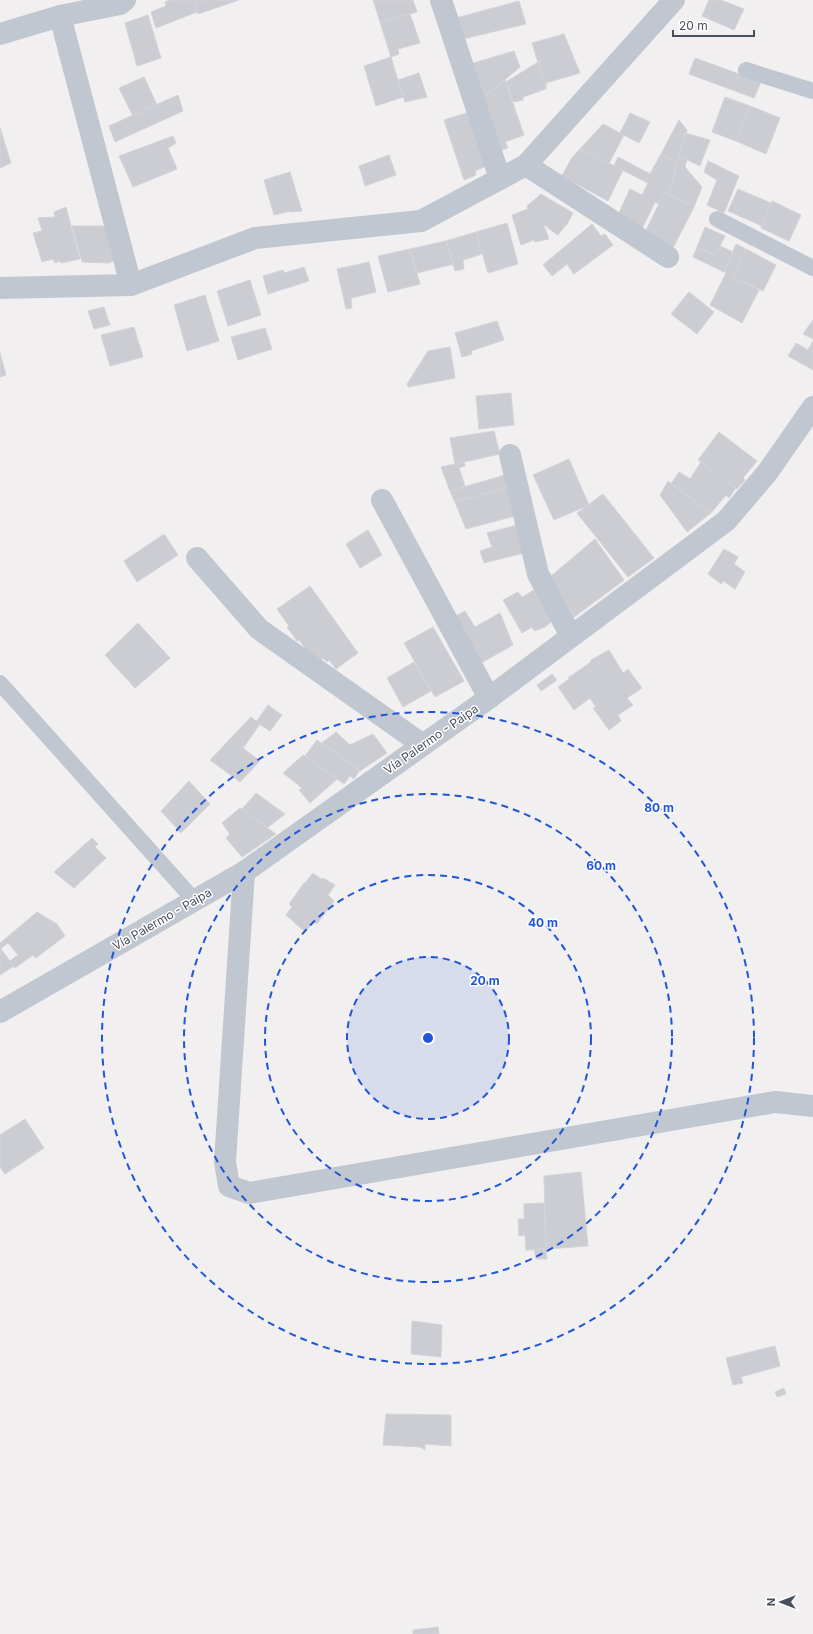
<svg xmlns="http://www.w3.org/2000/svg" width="813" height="1634" viewBox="0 0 813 1634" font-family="Inter,sans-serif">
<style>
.building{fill:#cccdd3;stroke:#d3d4da}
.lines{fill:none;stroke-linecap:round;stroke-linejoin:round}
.service{stroke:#c0c7d0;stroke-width:16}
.minor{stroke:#c0c7d0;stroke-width:22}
.tertiary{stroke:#c0c7d0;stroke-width:22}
.ring{fill:none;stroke:#2055da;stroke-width:2;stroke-dasharray:7 5}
.labels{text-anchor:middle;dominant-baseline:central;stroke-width:3;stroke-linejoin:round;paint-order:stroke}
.street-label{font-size:12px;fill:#484f5c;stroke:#fff}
.centre{fill:#2055da;stroke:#fff;stroke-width:2}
.ring-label{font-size:12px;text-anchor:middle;font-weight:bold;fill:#2055da;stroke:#fff;stroke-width:3;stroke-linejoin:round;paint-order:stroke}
</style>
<rect width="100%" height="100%" fill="#f1efef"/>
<path class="building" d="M 170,0 L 195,0 L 197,12 L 156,28 L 151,12 L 166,6 L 165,2 Z
M 195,0 L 239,0 L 198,14 Z
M 373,0 L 413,0 L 417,12 L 380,22 Z
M 709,0 L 721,0 L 744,9 L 734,30 L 702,16 Z
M 519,1 L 526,24 L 463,39 L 456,18 Z
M 410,14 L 420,43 L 398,49 L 399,54 L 391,57 L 380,22 Z
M 148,15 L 161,58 L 137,66 L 125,23 Z
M 564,34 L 580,73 L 546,83 L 546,89 L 532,43 Z
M 514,51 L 520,67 L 481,100 L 470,64 Z
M 391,57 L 403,97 L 376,106 L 364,66 Z
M 695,58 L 761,82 L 754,98 L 689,74 Z
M 538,62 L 546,89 L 523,97 L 523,100 L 513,102 L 506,82 Z
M 419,73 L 427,97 L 405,102 L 398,80 Z
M 144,77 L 157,105 L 133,116 L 119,88 Z
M 505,80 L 524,135 L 505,142 L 508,148 L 495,152 L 478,102 Z
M 178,95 L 183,111 L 115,142 L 109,126 Z
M 725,97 L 750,106 L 736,141 L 712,132 Z
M 750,106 L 780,118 L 766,154 L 736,141 Z
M 473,111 L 490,164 L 475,171 L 476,175 L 464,180 L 444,120 Z
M 630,113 L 650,122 L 639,143 L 620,133 Z
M 679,120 L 687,130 L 677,162 L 661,154 Z
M 603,124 L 624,135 L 609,163 L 580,149 Z
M 0,128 L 11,163 L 0,168 Z
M 685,133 L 710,140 L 700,166 L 679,156 Z
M 173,136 L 176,143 L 168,148 L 177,169 L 133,187 L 119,156 Z
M 580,149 L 623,170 L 608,201 L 562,176 L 571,159 Z
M 661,154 L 677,162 L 669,194 L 665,192 L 659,204 L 655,202 L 641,231 L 618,215 L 630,189 L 642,195 L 648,183 L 614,166 L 618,157 L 650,174 Z
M 389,155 L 396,175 L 365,186 L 359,166 Z
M 679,156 L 687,159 L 685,167 L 702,187 L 694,207 L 669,194 Z
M 708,161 L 739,176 L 724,213 L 707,205 L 717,180 L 704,172 Z
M 290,172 L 302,211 L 291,212 L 290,211 L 274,215 L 264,180 Z
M 738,189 L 771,203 L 762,226 L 728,211 Z
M 665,192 L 694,207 L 673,248 L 645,232 Z
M 541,194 L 573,213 L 566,226 L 565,226 L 558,235 L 548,228 L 547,226 L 544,226 L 549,239 L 535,242 L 534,240 L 521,245 L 512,215 L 528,209 L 527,206 Z
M 772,201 L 801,215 L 789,241 L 761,228 Z
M 66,207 L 80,259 L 61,263 L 60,261 L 55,263 L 53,259 L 42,262 L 33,233 L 42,231 L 38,218 L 55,217 L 54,212 Z
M 507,223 L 518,264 L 488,273 L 476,232 Z
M 592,224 L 601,236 L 605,234 L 613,245 L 574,274 L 567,264 L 552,276 L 543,265 Z
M 72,226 L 107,226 L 115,260 L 109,263 L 82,262 Z
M 705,227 L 725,236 L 715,256 L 697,247 Z
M 476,232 L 482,254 L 463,260 L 464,269 L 455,271 L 446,241 Z
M 446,241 L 454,264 L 417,273 L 410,249 Z
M 736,244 L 746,249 L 733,277 L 759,290 L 742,323 L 710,305 L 726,273 L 724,272 Z
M 720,246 L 733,252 L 724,272 L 693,257 L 697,247 L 715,256 Z
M 410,249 L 420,284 L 388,292 L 378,256 Z
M 746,249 L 776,265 L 763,291 L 733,277 Z
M 369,262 L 376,292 L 351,298 L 352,308 L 346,309 L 337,269 Z
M 304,267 L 309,281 L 268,294 L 263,276 L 283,270 L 284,273 Z
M 250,280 L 261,315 L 228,326 L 217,291 Z
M 689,292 L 714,312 L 697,334 L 671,314 Z
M 205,295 L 219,341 L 187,351 L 174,305 Z
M 104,307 L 110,325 L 94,329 L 88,311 Z
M 813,320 L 813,339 L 803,334 Z
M 497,321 L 504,340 L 471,351 L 472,354 L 462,357 L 455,333 Z
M 134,327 L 143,357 L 110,366 L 101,335 Z
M 265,328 L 272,349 L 238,360 L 231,337 Z
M 813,341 L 813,370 L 788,356 L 796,343 L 808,350 Z
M 450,347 L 455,378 L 408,387 L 407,384 L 428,351 Z
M 0,353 L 6,375 L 0,377 Z
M 511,393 L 514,425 L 479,429 L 476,396 Z
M 494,431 L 500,454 L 455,464 L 450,438 Z
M 719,432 L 757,461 L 743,478 L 745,480 L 737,489 L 698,460 Z
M 569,459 L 589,505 L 554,520 L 533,475 Z
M 464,462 L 465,466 L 459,468 L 465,486 L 450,491 L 441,467 Z
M 701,462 L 736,488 L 729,498 L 726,495 L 711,513 L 671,484 L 679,472 L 690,479 Z
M 505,475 L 508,487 L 455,502 L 450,491 Z
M 668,481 L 711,513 L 687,532 L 660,495 Z
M 508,487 L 515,516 L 466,529 L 455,502 Z
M 603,494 L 654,558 L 628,577 L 577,513 Z
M 517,525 L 524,553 L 484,563 L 480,551 L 492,547 L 487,533 Z
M 368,530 L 382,555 L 360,568 L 346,544 Z
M 164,534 L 178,555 L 137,582 L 124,561 Z
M 595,539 L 624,580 L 574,617 L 551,576 Z
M 724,549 L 738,557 L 734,564 L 745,572 L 735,589 L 723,581 L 721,584 L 708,574 Z
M 310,586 L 358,653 L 336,669 L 329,660 L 327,662 L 323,658 L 317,663 L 299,640 L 297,641 L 287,627 L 289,626 L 277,609 Z
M 534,590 L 552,621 L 545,627 L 534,631 L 532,627 L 522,633 L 503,600 L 518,592 L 522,597 Z
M 465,611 L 475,627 L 500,613 L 513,645 L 474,667 L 450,619 Z
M 138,623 L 170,658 L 135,688 L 105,655 Z
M 433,627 L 464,681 L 435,697 L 404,643 Z
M 609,650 L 623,673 L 628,669 L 642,688 L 627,698 L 633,705 L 618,715 L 621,721 L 609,730 L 593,708 L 596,707 L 590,698 L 574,710 L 558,687 L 569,679 L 568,678 L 591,662 L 591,660 Z
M 414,662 L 431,691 L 403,707 L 387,678 Z
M 552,674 L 557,680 L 541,691 L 537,685 Z
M 268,705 L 282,715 L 270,731 L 256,722 Z
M 251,717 L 260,724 L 243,748 L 260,761 L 240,782 L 210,760 Z
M 336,732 L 350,745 L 373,734 L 387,753 L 360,771 L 322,743 Z
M 317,740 L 360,770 L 354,779 L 350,776 L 344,784 L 305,756 Z
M 303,755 L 337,779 L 310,803 L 299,790 L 302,788 L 283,773 Z
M 189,781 L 210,804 L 181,833 L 161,811 Z
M 256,793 L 285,814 L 267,828 L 242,809 Z
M 240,808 L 276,834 L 242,857 L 226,838 L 230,834 L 222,823 Z
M 92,838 L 98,844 L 95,847 L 106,858 L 74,888 L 54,872 Z
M 313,873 L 321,879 L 323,878 L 335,885 L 328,895 L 334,901 L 317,924 L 314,921 L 305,932 L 286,915 L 292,907 L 289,904 L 304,883 L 305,883 Z
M 37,912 L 57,924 L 65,936 L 36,958 L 33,955 L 15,968 L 10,961 L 18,955 L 8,943 L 0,949 L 0,943 Z
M 0,948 L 14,966 L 0,975 Z
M 25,1119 L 44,1148 L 5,1174 L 0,1167 L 0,1135 Z
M 581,1172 L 588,1246 L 546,1249 L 544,1176 Z
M 544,1203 L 546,1249 L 526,1250 L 525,1235 L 519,1236 L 518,1219 L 524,1219 L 524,1204 Z
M 534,1249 L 546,1249 L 547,1259 L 536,1259 Z
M 412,1321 L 442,1325 L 441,1357 L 411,1354 Z
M 775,1346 L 780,1366 L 741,1377 L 743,1383 L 733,1385 L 726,1358 Z
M 784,1388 L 786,1394 L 777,1397 L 775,1392 Z
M 386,1414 L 451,1415 L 451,1446 L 425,1444 L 425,1450 L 420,1447 L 383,1445 Z
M 438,1627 L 439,1634 L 413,1634 L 413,1630 Z"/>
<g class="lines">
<path class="service" d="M 746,70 L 813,91
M 717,219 L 813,268
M 0,683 L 195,901"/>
<path class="minor" d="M 441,0 L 500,179
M 60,16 L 131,285
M 0,34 L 60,16 L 120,4 L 125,0
M 526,165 L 668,257
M 0,288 L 131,285 L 255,238 L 421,221 L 526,165 L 674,0
M 510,455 L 538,574 L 571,636
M 382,500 L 489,698
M 197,558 L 259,629 L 423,745
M 244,872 L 225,1162 L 229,1186 L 249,1193 L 775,1102 L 813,1106"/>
<path class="tertiary" d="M 0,1012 L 244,872 L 489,698 L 726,521 L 767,473 L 813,407"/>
</g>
<circle cx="428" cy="1038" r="81" fill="#2055da" fill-opacity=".12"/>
<g class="ring">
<circle cx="428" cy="1038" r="81"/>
<circle cx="428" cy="1038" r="163"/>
<circle cx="428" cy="1038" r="244"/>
<circle cx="428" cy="1038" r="326"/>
</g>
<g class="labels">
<g class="street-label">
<text transform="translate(431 739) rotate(-35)">Vía Palermo - Paipa</text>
<text transform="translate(162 919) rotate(-30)">Vía Palermo - Paipa</text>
</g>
</g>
<circle cx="428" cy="1038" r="6" class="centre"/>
<g class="ring-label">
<text x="659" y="812">80 m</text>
<text x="601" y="870">60 m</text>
<text x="543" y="927">40 m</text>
<text x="485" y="985">20 m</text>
</g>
<g transform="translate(781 1602) rotate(270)" stroke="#ffffff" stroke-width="3" paint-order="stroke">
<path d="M0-3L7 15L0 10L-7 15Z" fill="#484f5c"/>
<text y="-6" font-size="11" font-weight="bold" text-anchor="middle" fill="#484f5c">N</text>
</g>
<path d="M673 30v6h81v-6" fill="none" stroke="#484f5c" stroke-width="2"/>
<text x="679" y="30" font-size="12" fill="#484f5c" stroke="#ffffff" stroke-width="3" paint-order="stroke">20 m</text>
</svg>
